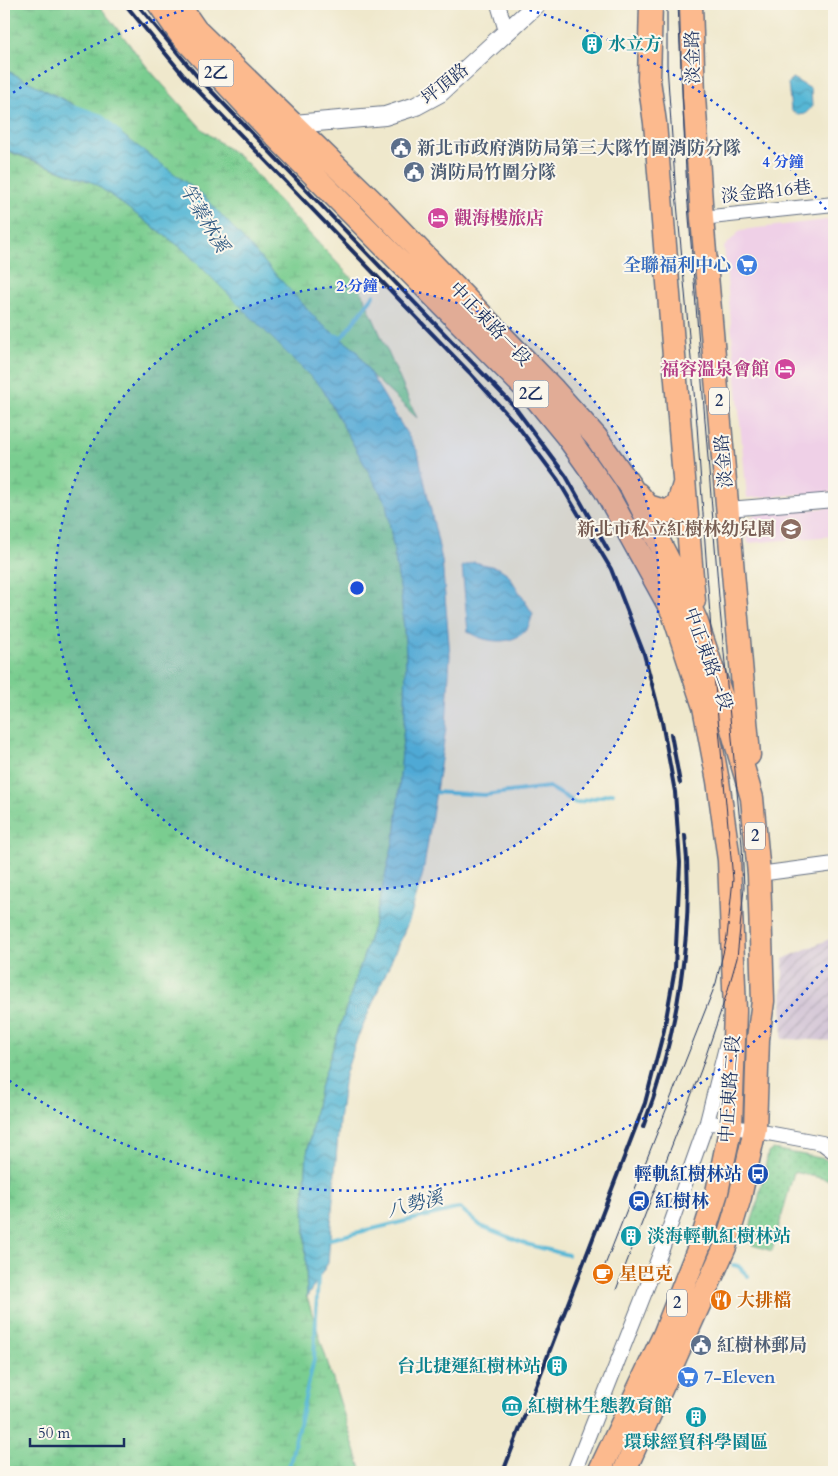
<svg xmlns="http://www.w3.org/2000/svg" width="838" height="1476" viewBox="0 0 838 1476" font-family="Cardo,'Noto Serif TC',serif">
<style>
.built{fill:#efd0e7}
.industrial{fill:url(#industrial-furrows)}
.wetland{fill:url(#wetland-marsh);stroke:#4a7e77}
.park{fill:url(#park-dots);stroke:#4a7e77}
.water{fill:url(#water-waves);stroke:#39739a}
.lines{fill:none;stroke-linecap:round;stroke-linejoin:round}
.stream{stroke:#57b7d5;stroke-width:4}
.minor-casing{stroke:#657084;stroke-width:16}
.tertiary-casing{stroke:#657084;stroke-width:20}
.primary-casing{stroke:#657084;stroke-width:25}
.minor{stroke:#fff;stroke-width:14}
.tertiary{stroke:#fff;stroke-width:18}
.primary{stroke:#fcba8e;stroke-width:22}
.tram{stroke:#1b2f5e;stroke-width:1}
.rail{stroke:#1b2f5e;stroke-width:4}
.ring{fill:none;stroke:#1d4ed8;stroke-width:2.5;stroke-dasharray:2.5 5}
.labels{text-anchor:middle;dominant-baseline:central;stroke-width:4;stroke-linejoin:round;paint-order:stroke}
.shield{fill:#fbf7ec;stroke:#5e6b89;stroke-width:1}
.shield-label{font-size:16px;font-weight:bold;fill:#1b2f5e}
.culture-label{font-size:18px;font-weight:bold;fill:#0d838f;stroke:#fbf7ec;text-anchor:start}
.street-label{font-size:18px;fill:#1b2f5e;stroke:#fbf7ec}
.service-label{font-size:18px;font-weight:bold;fill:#4e5e75;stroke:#fbf7ec;text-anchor:start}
.hotel-label{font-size:18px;font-weight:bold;fill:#b23c85;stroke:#fbf7ec;text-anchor:start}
.shop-label{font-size:18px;font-weight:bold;fill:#366cbe;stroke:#fbf7ec;text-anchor:end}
.education-label{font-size:18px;font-weight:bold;fill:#785e54;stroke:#fbf7ec;text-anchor:end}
.transit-label{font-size:18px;font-weight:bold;fill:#164399;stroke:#fbf7ec;text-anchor:end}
.food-label{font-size:18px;font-weight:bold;fill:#c56008;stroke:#fbf7ec;text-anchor:start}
.water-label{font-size:19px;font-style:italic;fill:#2d5882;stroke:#fbf7ec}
.centre{fill:#1d4ed8;stroke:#fbf7ec;stroke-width:2.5}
.ring-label{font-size:15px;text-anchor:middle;font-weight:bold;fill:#1d4ed8;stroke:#fbf7ec;stroke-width:4;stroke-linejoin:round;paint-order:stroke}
</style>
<defs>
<pattern id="industrial-furrows" width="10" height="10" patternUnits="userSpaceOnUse" patternTransform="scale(1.25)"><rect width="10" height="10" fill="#cdbed3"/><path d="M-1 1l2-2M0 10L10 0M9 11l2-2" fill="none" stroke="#a69bae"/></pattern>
<pattern id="wetland-marsh" width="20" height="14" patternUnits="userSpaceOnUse" patternTransform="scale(1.25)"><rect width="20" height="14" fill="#7acd90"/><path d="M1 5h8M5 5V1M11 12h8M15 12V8" fill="none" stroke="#69b07f"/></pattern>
<pattern id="park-dots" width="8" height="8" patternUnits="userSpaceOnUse" patternTransform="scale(1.25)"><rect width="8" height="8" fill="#7acd90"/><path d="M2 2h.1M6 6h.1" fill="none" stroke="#69b07f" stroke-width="1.8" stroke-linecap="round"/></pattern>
<pattern id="water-waves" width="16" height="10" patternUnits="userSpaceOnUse" patternTransform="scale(1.25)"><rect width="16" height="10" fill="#57b7d5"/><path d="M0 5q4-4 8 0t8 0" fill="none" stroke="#4795b0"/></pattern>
</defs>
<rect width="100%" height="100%" fill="#fbf7ec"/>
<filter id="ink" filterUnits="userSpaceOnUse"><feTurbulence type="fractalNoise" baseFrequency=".02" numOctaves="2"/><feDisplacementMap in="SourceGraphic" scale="10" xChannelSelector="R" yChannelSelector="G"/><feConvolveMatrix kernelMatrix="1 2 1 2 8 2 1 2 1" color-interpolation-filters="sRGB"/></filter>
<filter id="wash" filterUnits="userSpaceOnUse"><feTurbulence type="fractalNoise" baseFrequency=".0096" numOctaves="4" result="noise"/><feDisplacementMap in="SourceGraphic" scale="20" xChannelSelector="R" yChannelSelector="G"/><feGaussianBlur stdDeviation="1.12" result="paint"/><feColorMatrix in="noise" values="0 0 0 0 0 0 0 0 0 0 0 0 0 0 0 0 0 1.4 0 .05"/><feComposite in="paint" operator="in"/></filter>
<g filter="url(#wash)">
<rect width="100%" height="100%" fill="#efe8cc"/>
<path class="built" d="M 834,219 L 834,492 L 747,498 L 724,247 L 741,230 Z
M 834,507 L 834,536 L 748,543 L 747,522 L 754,515 Z"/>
<path class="industrial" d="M 834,937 L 834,1041 L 782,1039 L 783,959 Z"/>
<path class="wetland" d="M 4,4 L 98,4 L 147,67 L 203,130 L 247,163 L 272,194 L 359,286 L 417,418 L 103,120 L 4,69 Z
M 4,150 L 94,183 L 183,249 L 322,388 L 386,503 L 401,594 L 406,653 L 405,711 L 396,830 L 374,924 L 319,1091 L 307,1154 L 304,1199 L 307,1297 L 362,1472 L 4,1472 Z"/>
<path class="park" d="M 773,1149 L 825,1159 L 834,1167 L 834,1181 L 794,1172 L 772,1251 L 752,1245 L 747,1237 L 758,1201 L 768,1153 Z"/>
<path class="water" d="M 4,69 L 103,120 L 205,197 L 320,323 L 356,350 L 418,452 L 442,560 L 450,655 L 446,728 L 423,873 L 410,918 L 357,1039 L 345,1075 L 339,1121 L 328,1263 L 307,1297 L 304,1199 L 307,1154 L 319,1091 L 374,924 L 396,830 L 405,711 L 406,653 L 401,594 L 386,503 L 322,388 L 183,249 L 94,183 L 4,149 Z
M 792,78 L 811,89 L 812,107 L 805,114 L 798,115 L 791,110 L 788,83 Z
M 474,562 L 499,568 L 508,574 L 533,614 C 531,618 530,625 527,629 C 512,647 484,642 468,632 L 462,566 Z"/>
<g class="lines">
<path class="stream" d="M 76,107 L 101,116 L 120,134
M 332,335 L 342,337 L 374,295
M 431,792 L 485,795 L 549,787 L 576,803 L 613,793
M 326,1240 L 460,1208 L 481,1226 L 526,1244 L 568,1255
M 733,1265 L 738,1266 L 748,1276
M 288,1472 L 314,1359 L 318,1275"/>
</g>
</g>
<g filter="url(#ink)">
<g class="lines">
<g class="minor-casing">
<path id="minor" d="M 498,4 L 506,31
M 702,218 L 834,204
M 728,509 L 834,500
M 759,874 L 834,864
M 707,1122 L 822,1143 L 834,1152
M 574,1472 L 662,1249 L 707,1122 L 727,1043"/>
</g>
<g class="tertiary-casing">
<path id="tertiary" d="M 288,130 L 294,124 L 385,116 L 416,106 L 440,93 L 537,4"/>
</g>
<g class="primary-casing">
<path id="primary" d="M 159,4 L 180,34 L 278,139 L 538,401 L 566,435 L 605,490 L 673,613 L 704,707 L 718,781 L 729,860 L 735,1011 L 731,1125 L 717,1192 L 701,1242 L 664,1335 L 599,1472
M 178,4 L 196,30 L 371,200 L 554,390 L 596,437 L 631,487 L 674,571 L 696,620 L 727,712 L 752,798 L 759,874 L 763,1001 L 758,1039 L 755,1129 L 740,1197 L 725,1247 L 624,1472
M 651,4 L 649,80 L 655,123 L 694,601
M 691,4 L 694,96 L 702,218 L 749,755
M 638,494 L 648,506 L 667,512 L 678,504 L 684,484"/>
</g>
<use href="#minor" class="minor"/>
<use href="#tertiary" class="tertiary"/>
<use href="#primary" class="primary"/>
<path class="tram" d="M 598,1283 L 716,983 L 727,937 L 733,879 L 714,675 L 697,425 L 675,181 L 667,65 L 667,4
M 616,1290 L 701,1070 L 727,993 L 737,958 L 744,888 L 742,845 L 720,610 L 687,192 L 678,4"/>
<path class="rail" d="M 125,4 L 184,76 L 469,372 L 517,425 L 558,480 L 611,569 L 644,654 L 662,722 L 675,792 L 680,863 L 675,968 L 664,1030 L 645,1103 L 503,1472
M 137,4 L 196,75 L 513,405 L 566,476 L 608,550
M 671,734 L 680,783
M 643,1127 C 677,1039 695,928 685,835"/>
</g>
</g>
<circle cx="357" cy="588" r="302" fill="#1d4ed8" fill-opacity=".12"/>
<g class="ring">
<circle cx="357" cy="588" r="302"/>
<path d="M832 959A603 603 0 0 1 7 1079M7 97A603 603 0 0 1 206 4M508 4A603 603 0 0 1 832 217"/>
</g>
<defs>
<g id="building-disc" transform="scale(1.125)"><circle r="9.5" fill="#0f9aa8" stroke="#fbf7ec"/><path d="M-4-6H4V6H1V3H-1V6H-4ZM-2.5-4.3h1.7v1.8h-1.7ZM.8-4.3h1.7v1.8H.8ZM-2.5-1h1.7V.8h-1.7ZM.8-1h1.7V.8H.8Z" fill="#fff"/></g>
<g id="civic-disc" transform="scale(1.125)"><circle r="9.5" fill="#5c6f8a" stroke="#fbf7ec"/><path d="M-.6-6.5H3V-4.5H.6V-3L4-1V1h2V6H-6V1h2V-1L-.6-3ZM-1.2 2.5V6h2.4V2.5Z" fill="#fff"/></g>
<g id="hotel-disc" transform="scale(1.125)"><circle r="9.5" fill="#d1479c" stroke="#fbf7ec"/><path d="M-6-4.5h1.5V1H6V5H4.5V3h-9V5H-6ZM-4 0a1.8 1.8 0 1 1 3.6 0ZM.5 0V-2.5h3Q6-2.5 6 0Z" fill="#fff"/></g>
<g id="supermarket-disc" transform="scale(1.125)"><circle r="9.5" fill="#3f7fe0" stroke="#fbf7ec"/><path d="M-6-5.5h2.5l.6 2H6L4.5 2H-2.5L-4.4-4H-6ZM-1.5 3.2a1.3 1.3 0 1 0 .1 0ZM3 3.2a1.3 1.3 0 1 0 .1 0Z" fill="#fff"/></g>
<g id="school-disc" transform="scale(1.125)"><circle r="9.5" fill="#8d6e63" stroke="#fbf7ec"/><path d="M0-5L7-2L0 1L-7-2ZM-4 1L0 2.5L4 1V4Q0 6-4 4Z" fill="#fff"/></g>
<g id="bus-disc" transform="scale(1.125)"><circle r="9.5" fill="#1a4fb4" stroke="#fbf7ec"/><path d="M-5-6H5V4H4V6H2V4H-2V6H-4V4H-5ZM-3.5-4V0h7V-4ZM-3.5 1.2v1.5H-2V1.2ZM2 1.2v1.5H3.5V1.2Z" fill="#fff"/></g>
<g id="station-disc" transform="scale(1.125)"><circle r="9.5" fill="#1a4fb4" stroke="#fbf7ec"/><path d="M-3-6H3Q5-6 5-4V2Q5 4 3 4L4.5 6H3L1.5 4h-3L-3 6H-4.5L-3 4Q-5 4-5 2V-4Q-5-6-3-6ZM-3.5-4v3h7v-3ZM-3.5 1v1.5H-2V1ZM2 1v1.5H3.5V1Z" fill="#fff"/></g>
<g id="cafe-disc" transform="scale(1.125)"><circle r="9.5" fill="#e8710a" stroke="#fbf7ec"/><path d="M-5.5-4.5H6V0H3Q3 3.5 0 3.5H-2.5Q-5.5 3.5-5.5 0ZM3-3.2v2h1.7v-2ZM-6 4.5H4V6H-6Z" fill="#fff"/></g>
<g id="restaurant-disc" transform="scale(1.125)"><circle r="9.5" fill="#e8710a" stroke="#fbf7ec"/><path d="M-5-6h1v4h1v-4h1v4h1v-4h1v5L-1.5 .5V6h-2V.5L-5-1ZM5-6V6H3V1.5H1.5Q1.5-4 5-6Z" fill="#fff"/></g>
<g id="museum-disc" transform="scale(1.125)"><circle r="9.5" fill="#0f9aa8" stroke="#fbf7ec"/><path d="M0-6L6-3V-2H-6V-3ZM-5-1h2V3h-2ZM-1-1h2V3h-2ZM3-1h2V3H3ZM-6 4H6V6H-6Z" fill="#fff"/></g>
</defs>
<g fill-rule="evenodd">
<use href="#building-disc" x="592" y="44"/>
<use href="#civic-disc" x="401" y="148"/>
<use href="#civic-disc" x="414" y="172"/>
<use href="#hotel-disc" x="438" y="218"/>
<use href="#supermarket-disc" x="747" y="265"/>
<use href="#hotel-disc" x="785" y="369"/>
<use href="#school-disc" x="791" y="529"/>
<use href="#bus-disc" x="758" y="1174"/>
<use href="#station-disc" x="639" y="1201"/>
<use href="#building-disc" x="631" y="1236"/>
<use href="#cafe-disc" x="603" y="1274"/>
<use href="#restaurant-disc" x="721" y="1300"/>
<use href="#civic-disc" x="701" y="1345"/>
<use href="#building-disc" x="557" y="1366"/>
<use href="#supermarket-disc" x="688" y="1377"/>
<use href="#museum-disc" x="512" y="1406"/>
<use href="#building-disc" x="696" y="1417"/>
</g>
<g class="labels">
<g class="shield">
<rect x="198.5" y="59.5" width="35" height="27" rx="4"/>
<rect x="513.5" y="380.5" width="35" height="27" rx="4"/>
<rect x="709" y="387.5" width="20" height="27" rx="4"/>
<rect x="745" y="822.5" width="20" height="27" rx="4"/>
<rect x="667" y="1289.5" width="20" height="27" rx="4"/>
</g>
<g class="shield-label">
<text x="216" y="73">2乙</text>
<text x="531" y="394">2乙</text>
<text x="719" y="401">2</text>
<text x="755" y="836">2</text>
<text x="677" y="1303">2</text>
</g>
<g class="culture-label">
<text x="608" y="44">水立方</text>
<text x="647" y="1236">淡海輕軌紅樹林站</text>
<text x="541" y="1366" text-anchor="end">台北捷運紅樹林站</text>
<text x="528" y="1406">紅樹林生態教育館</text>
<text x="696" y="1442" text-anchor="middle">環球經貿科學園區</text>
</g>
<g class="street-label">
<text transform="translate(693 57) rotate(-91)">淡金路</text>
<text transform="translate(445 84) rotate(-38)">坪頂路</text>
<text transform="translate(766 192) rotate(-6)">淡金路16巷</text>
<text transform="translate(490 324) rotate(46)">中正東路一段</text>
<text transform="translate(724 461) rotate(-95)">淡金路</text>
<text transform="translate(708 659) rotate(70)">中正東路一段</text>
<text transform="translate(730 1089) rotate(-86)">中正東路二段</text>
</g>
<g class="service-label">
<text x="417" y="148">新北市政府消防局第三大隊竹圍消防分隊</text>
<text x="430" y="172">消防局竹圍分隊</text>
<text x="717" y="1345">紅樹林郵局</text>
</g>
<g class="hotel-label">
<text x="454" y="218">觀海樓旅店</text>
<text x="769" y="369" text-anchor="end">福容溫泉會館</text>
</g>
<g class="shop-label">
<text x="731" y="265">全聯福利中心</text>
<text x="704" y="1377" text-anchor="start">7-Eleven</text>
</g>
<g class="education-label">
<text x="775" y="529">新北市私立紅樹林幼兒園</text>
</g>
<g class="transit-label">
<text x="742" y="1174">輕軌紅樹林站</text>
<text x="655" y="1201" text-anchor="start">紅樹林</text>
</g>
<g class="food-label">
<text x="619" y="1274">星巴克</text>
<text x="737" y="1300">大排檔</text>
</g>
<g class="water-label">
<text transform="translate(204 218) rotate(59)">竿蓁林溪</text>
<text transform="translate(415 1204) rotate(-14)">八勢溪</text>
</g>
</g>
<circle cx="357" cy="588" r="8" class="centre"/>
<g class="ring-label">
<text x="783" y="167">4 分鐘</text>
<text x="357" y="291">2 分鐘</text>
</g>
<rect width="838" height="1476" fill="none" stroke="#fbf7ec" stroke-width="20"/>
<path d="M30 1438v8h94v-8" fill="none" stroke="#1b2f5e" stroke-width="2.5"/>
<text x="38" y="1438" font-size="15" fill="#1b2f5e" stroke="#fbf7ec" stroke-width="4" paint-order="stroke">50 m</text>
</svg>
